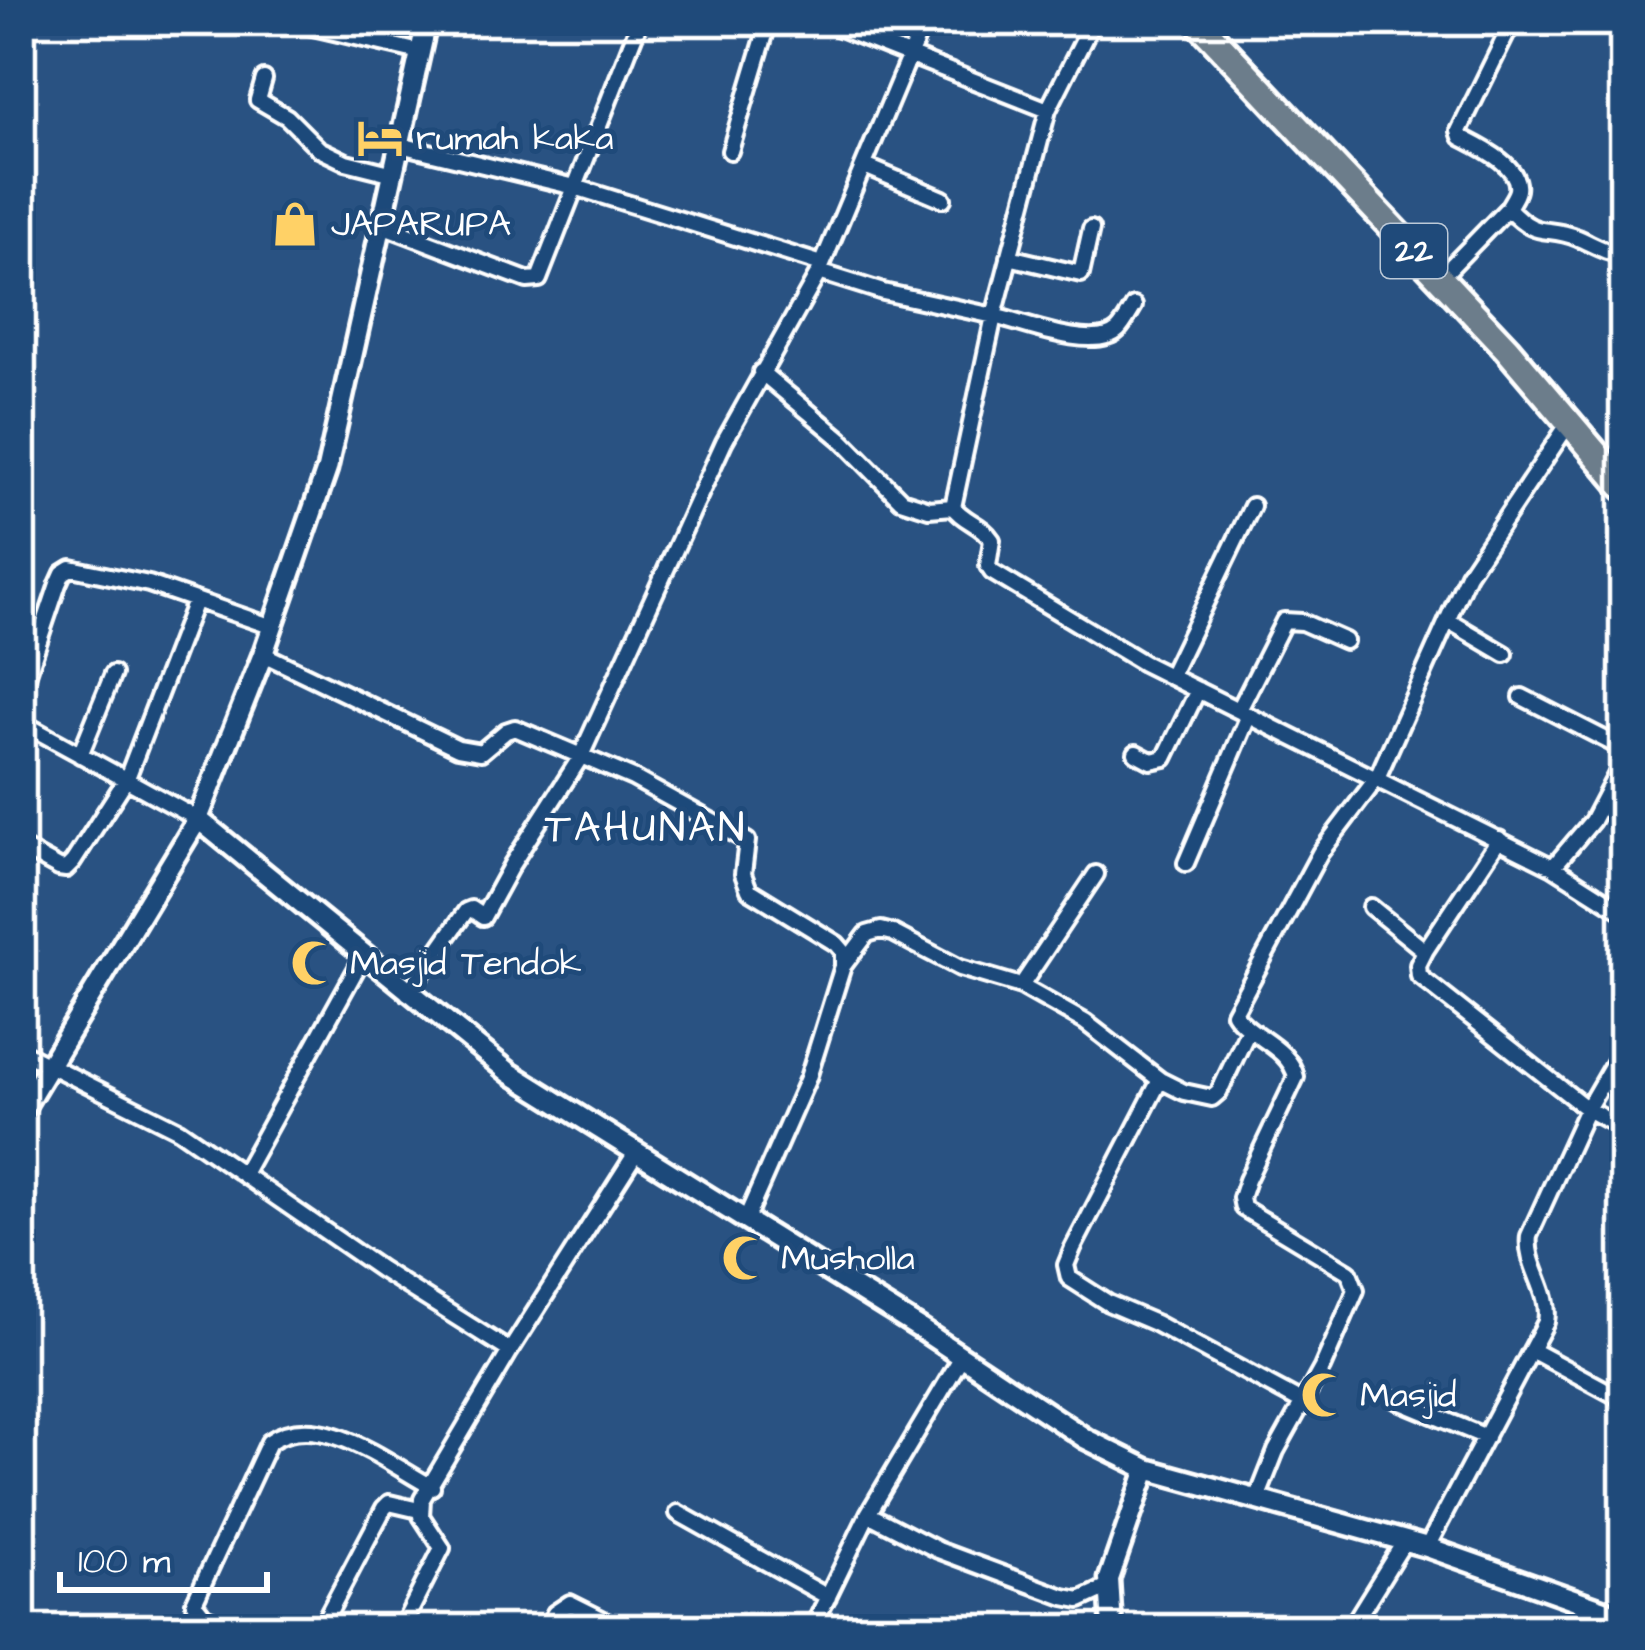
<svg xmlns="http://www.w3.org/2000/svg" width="1645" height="1650" viewBox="0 0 1645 1650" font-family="'Architects Daughter',sans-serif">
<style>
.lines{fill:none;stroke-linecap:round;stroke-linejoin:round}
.minor-casing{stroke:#fff;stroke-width:22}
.tertiary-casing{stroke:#fff;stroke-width:27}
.trunk-casing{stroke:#fff;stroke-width:33}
.minor{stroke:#1f4a7a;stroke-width:14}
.tertiary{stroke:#1f4a7a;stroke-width:18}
.trunk{stroke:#6c7d8b;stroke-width:24}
.labels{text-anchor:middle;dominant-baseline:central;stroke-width:10;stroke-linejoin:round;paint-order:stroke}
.shield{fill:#1f4a7a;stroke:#bcc9d7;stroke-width:3}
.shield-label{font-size:33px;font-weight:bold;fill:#fff}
.poi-label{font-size:36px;fill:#fff;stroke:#1f4a7a;text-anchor:start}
.quarter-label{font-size:42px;letter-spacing:3px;fill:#fff;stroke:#1f4a7a}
</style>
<rect width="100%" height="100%" fill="#295282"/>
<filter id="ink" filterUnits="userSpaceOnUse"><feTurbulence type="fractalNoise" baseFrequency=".00833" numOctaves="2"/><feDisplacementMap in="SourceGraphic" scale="24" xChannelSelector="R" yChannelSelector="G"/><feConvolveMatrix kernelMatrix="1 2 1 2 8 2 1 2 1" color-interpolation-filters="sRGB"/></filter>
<g filter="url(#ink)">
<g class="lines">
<g class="minor-casing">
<path id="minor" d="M 287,21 L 420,52
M 822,21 L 1048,110
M 1093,21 L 1048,110 L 994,316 C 1022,323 1095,352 1118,330 C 1124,324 1129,314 1134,306
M 21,75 L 25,21
M 264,79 L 258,100 L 287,117 L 319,149 L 346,162 L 394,174
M 400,145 L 575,187 L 822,264
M 730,151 L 769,21
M 865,166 L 943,199
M 1508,208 C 1511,202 1516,196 1517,190 C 1521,165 1478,146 1461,137 L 1459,131 L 1513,21
M 384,226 L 527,280 L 539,279 L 640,21
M 1009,257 L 1081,274 L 1091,229
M 819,272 L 883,292 L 994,316 L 953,507 C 964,522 982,524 992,540 L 988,566 L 992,572 L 1143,663 L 1553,867 L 1624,912
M 1440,278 L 1508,208 C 1539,241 1544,224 1578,238 C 1594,245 1606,253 1624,255
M 761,372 L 841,439 L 901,500 L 929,509 L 953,507
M 1449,621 L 1505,654
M 263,654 L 458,748 L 481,752 L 506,731 L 515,728 L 633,778 L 747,841 L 743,874 L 749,890 L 837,944 L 843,951 L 843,966
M 1170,676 L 1252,506
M 21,694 L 58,584 L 63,573 L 71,568 L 149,584 L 273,627
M 1522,697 L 1624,749
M 1239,710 L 1284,621 L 1302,622 L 1345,641
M 21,722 L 198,819
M 1136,753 L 1151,761 L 1165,758 L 1198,690
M 80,755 L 113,674
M 1499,839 L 1425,951 L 1418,965 L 1419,976 L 1587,1109 L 1624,1129
M 21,847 L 59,868 L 66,869 L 73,862 L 127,778 L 195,601
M 1186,863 L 1249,715
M 1553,867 L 1592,821 L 1624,760
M 1371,907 L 1425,951
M 1021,986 L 1096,874
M 408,993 L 466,911 L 471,909 L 483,917 L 512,864 L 580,758 L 724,442 L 819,272 L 924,21
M 21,1051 L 179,1130 L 380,1269 L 510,1351 L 637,1151
M 1160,1080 L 1073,1248 L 1066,1265 L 1069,1278 L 1108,1303 L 1155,1323 L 1303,1403
M 243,1174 L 363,957
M 745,1221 L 808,1078 L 843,966 L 867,934 L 881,930 L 893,933 L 960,968 L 1021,986 L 1085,1022 L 1160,1080 L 1184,1092 L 1212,1098 L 1219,1092 L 1249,1029
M 1533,1351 L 1624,1400
M 1394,1399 L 1486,1437
M 1257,1499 L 1276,1451 L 1322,1368 L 1356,1290 L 1349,1272 L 1243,1208 L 1241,1198 L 1247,1180 L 1296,1077 C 1289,1046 1249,1037 1234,1013 L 1320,853 L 1377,778 L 1468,574 L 1569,423
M 678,1513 L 828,1597
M 868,1514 L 938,1550 L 1064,1597 L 1080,1600 L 1108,1587
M 1427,1547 L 1546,1322 C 1552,1291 1525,1266 1529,1236 L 1587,1109 L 1624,1045
M 236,1629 L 204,1616 L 194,1603 L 269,1442 C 319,1407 387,1463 432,1487
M 320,1629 L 384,1508 L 389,1503 L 419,1510
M 401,1629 L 442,1548 L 421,1516 L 422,1499 L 510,1351
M 547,1629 L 555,1613 L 570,1603 L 602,1619
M 812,1629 L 868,1514 L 961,1358
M 1350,1629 L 1404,1542"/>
</g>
<g class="tertiary-casing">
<path id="tertiary" d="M 427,21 L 327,469 L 263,654 L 198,819 L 510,1073 L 919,1328 L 1086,1439 L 1147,1469 L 1427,1547 L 1624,1617
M 21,1112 L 198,819
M 1112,1629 L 1109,1579 L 1147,1469"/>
</g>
<g class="trunk-casing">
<path id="trunk" d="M 1197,21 L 1507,349 L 1624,487"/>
</g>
<use href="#minor" class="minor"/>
<use href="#tertiary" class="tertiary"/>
<use href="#trunk" class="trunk"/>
</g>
</g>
<defs>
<g id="hotel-bare" transform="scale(3.6)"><path d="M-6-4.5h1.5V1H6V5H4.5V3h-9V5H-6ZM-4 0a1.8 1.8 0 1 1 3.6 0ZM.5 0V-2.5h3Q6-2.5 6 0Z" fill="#ffd166" stroke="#1f4a7a" stroke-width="2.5" paint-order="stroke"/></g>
<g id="shop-bare" transform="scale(3.6)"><path d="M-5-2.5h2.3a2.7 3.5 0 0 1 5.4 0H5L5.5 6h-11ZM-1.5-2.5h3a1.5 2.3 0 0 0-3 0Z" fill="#ffd166" stroke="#1f4a7a" stroke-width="2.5" paint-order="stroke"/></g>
<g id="mosque-bare" transform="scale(3.6)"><path d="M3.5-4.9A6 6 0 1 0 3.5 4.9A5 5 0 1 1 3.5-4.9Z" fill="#ffd166" stroke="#1f4a7a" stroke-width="2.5" paint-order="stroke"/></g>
</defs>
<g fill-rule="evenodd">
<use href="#hotel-bare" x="380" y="138"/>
<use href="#shop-bare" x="295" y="224"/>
<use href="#mosque-bare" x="314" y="963"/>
<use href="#mosque-bare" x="745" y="1258"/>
<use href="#mosque-bare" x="1324" y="1395"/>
</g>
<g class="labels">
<rect class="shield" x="1381" y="224" width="66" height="54" rx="9"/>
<g class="shield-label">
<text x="1414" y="251">22</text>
</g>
<g class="poi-label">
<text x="416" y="138">rumah kaka</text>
<text x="331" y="224">JAPARUPA</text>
<text x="350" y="963">Masjid Tendok</text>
<text x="781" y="1258">Musholla</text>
<text x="1360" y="1395">Masjid</text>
</g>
<g class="quarter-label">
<text x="646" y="829">TAHUNAN</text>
</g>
</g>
<rect width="1645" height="1650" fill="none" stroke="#1f4a7a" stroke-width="72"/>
<rect x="36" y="36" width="1573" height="1578" fill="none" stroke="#fff" stroke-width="4.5" filter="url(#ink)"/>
<path d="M60 1572v18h207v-18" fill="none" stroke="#ffffff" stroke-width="6"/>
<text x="78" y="1572" font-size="36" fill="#ffffff" stroke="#1f4a7a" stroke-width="9" paint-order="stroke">100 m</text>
</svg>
